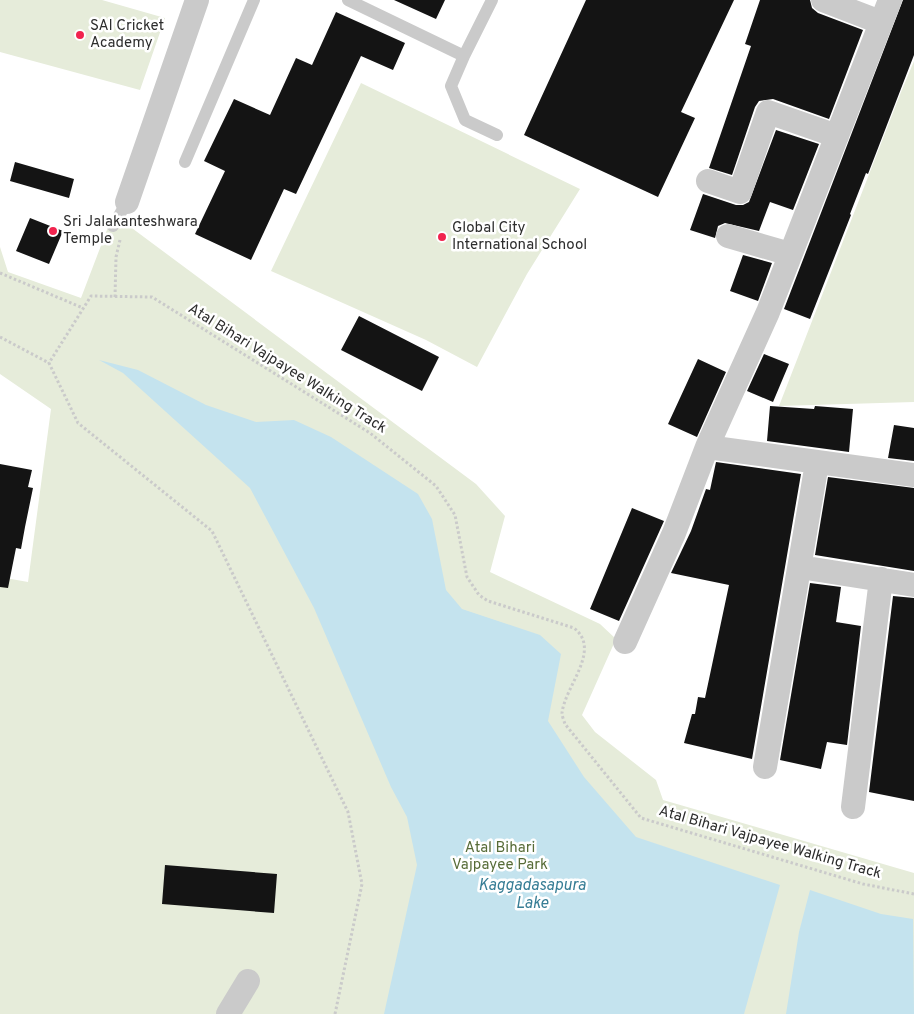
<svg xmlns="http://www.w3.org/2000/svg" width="914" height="1014" viewBox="0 0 914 1014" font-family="Overpass,sans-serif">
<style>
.green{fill:#e6ecda}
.water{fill:#c4e3ee}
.building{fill:#141414}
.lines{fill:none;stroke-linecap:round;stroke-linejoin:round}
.path{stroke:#cacaca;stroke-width:3;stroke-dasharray:2.5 2.5;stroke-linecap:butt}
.lane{stroke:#cacaca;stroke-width:12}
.street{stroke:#cacaca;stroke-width:24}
.poi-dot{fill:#f1234e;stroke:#fff;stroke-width:2}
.labels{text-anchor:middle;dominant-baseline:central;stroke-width:5;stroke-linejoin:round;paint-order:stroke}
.poi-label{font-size:15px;fill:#2d2d2d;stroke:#fff;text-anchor:start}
.street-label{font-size:15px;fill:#2d2d2d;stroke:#fff}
.park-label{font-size:15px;fill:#576c38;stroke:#fff}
.water-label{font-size:16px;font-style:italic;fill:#367d95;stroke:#fff}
</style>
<rect width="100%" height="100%" fill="#fff"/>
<path class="green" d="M 0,0 L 102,0 L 165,18 L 140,90 L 0,52 Z
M 914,61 L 914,402 L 779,406 L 901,92 Z
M 361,83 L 580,189 L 527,274 L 477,367 L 426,340 L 271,271 Z
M 113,214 L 476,484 L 505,516 L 490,572 L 600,624 L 616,639 L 582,715 L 595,732 L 656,780 L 663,800 L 914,873 L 914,1014 L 0,1014 L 0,577 L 28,582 L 51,409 L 0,374 L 0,247 L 8,272 L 81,298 Z"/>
<path class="water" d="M 99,360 L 138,370 L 206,405 L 256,422 L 294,420 L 331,437 L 418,494 L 432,519 L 446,590 L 462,609 L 540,635 L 561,654 L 548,721 L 584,777 L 636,837 L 780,885 L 744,1014 L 384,1014 L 417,865 L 407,817 L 391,787 L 314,608 L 250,488 L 123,373 Z
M 810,890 L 881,914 L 913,919 L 914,1014 L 786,1014 L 799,932 Z"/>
<path class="building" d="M 394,0 L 445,0 L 436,19 Z
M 586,0 L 734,0 L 681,112 L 695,118 L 658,197 L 524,135 Z
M 760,0 L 810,0 L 812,8 L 818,13 L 863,30 L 829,119 L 773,99 L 759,101 L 755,107 L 732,175 L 709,168 L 751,46 L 745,44 Z
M 903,0 L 914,0 L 914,55 L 868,174 L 866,173 L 850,214 L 851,215 L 810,319 L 784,309 Z
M 336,12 L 405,43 L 393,70 L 361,56 L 296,194 L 284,189 L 251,260 L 195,234 L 225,171 L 204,161 L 234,99 L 270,115 L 296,58 L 312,65 Z
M 776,130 L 819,144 L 793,210 L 770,202 L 759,231 L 725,223 L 718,226 L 715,238 L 690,230 L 703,194 L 736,205 L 743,205 L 749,202 Z
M 15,162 L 74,179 L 69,198 L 10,181 Z
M 30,218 L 63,231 L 49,264 L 16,251 Z
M 743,255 L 772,263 L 758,301 L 730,291 Z
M 359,316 L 439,357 L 422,391 L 341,350 Z
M 764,354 L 789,364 L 773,402 L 747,391 Z
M 698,359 L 726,372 L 697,437 L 668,424 Z
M 770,406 L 814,409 L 815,406 L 853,409 L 849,452 L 767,441 Z
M 894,425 L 914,428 L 914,461 L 888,458 Z
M 716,462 L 801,474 L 752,759 L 684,743 L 692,714 L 695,714 L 698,697 L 705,698 L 729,585 L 671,573 L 691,531 L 706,489 L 710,490 Z
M 0,464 L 32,470 L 28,487 L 33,488 L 25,527 L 21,549 L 16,548 L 8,588 L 0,587 Z
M 828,477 L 914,488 L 914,571 L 815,555 Z
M 632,508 L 664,521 L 619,621 L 590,609 Z
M 810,583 L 841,587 L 836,622 L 861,626 L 847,745 L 827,742 L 821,769 L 780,760 Z
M 893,596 L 914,598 L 914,801 L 869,792 Z
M 165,865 L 277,874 L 274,913 L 162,904 Z"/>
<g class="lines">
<path class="path" d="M 0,273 L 83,308
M 115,297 L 116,257 L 120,240
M 0,337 L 49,363
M 335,1014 L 362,884 L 348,812 L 212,531 L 78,423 L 49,363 L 91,296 L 152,297 L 370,433 L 436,486 L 455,515 L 467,577 L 479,595 L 488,601 L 574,628 C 602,650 565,686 562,713 C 562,716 564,721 565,724 L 641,818 L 863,884 L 914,894"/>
<path class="lane" d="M 348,0 L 464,56 L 492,0
M 464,56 L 451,86 L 465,120 L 497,135
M 185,162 L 254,0
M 113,226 L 127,202"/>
<path class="street" d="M 823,0 L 880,22
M 708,181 L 740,192 L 768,112 L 837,136
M 127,202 L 197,0
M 728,236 L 790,254
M 707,447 L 914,475
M 800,567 L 914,585
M 625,642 L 674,533 L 707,447 L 768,312 L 890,0
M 765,767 L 817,463
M 853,807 L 881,579
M 228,1014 L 248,981"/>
</g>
<g class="poi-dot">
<circle cx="80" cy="35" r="5"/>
<circle cx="53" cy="231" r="5"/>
<circle cx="442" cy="237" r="5"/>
</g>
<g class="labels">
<g class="poi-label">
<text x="90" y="26">SAI Cricket<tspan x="90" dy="17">Academy</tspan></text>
<text x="63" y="222">Sri Jalakanteshwara<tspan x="63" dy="17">Temple</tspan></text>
<text x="452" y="228">Global City<tspan x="452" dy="17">International School</tspan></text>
</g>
<g class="street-label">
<text transform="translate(287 369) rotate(32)">Atal Bihari Vajpayee Walking Track</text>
<text transform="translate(770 843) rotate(16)">Atal Bihari Vajpayee Walking Track</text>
</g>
<g class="park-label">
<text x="500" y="848">Atal Bihari<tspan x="500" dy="17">Vajpayee Park</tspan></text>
</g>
<g class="water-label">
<text x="532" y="886">Kaggadasapura<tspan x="532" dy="18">Lake</tspan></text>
</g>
</g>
</svg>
